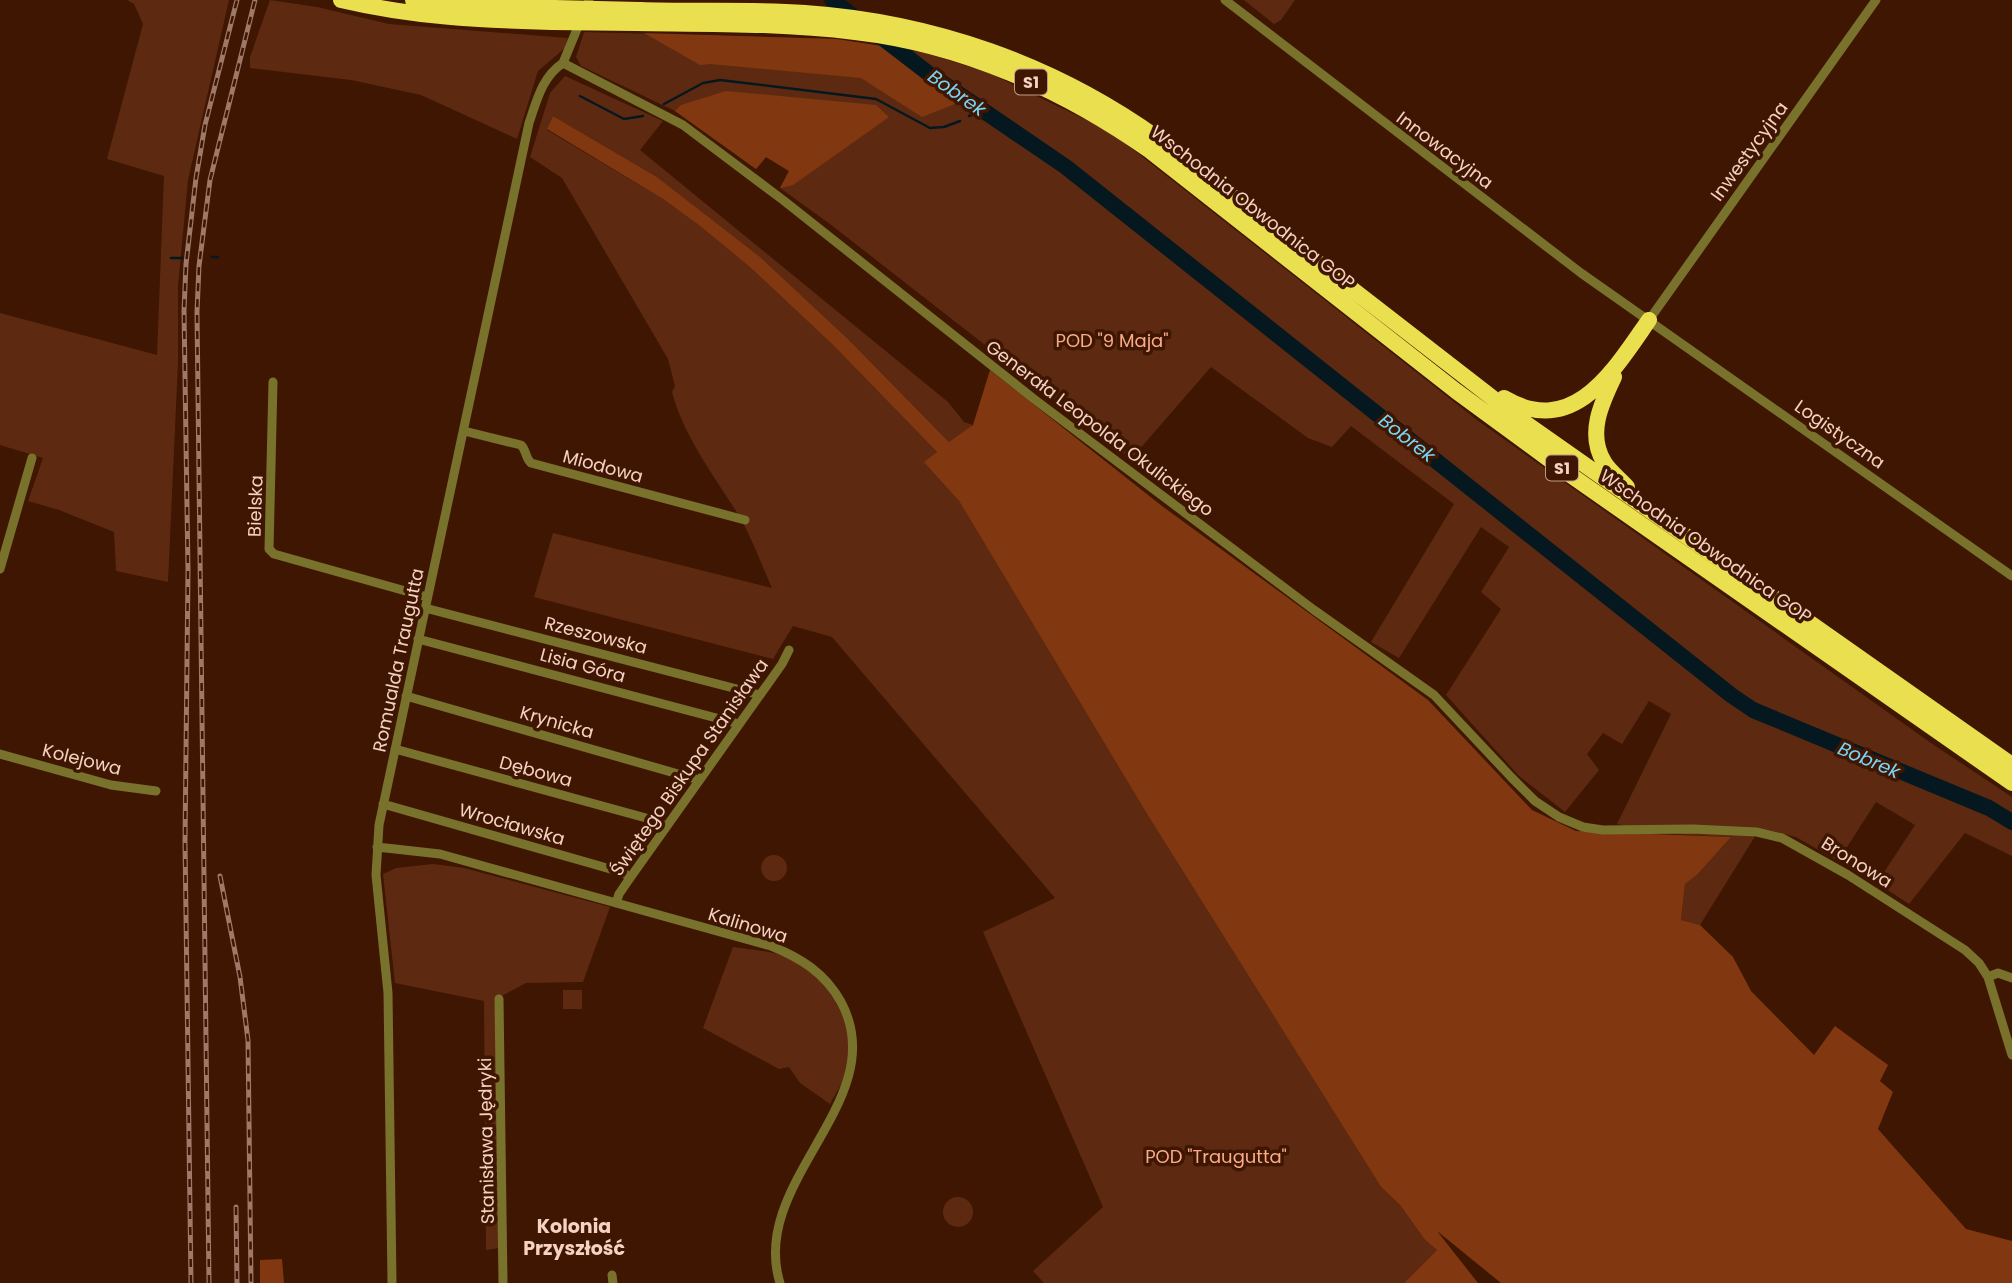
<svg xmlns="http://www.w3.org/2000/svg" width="2012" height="1283" viewBox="0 0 2012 1283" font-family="Poppins,sans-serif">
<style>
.green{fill:#5d2a11}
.forest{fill:#813810}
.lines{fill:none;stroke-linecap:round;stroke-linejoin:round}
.stream{stroke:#06181f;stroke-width:2.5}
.river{stroke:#06181f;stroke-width:16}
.minor{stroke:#78722d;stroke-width:9}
.motorway{stroke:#eadf4e;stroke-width:16}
.rail-casing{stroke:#9f7867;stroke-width:5}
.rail{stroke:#3f1602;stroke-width:2.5;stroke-dasharray:8;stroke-linecap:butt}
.motorway-bridge{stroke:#eadf4e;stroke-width:16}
.labels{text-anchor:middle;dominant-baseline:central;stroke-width:7;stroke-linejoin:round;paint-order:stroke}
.shield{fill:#3f1602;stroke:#bf9a89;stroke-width:2}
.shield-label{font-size:16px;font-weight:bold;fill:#f6d2c3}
.street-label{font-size:18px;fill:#f6d2c3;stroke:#3f1602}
.park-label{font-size:18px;fill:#faac8a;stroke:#3f1602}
.water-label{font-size:19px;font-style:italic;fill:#77d6f9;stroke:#3f1602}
.neighbourhood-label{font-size:19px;font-weight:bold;fill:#f6d2c3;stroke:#3f1602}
</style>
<rect width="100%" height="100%" fill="#3f1602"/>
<path class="green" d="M 127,0 L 229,0 L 188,180 L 178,286 L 178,362 L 168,582 L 116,571 L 114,532 L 59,510 L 28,501 L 43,458 L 0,445 L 0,313 L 157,355 L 164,176 L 107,159 L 143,24 L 134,4 Z
M 270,0 L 317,7 L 389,24 L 568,38 L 565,48 L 538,71 L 517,139 L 421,95 L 351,80 L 250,68 L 250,57 Z
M 1244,0 L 1295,0 L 1281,20 L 1274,24 Z
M 584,32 L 836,39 L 925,53 L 987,72 L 1111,132 L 1477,420 L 1931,743 L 2012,797 L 2012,856 L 1965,833 L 1909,904 L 1877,883 L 1915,825 L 1876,802 L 1838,861 L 1796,837 L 1757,827 L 1754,838 L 1700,925 L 1681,920 L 1685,884 L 1697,875 L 1731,837 L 1653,833 L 1617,824 L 1671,714 L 1649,701 L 1622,744 L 1603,733 L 1587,754 L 1599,770 L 1565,812 L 1519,776 L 1446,695 L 1501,609 L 1481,592 L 1509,547 L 1481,527 L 1399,658 L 1371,642 L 1454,504 L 1351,426 L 1332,447 L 1308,438 L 1211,367 L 1131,459 L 830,224 L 780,188 L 789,171 L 766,157 L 756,169 L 675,111 L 581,66 L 576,57 Z
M 565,76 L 663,121 L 640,150 L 948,402 L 964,422 L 973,425 L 950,443 L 848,339 L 759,256 L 657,177 L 553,116 L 547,130 L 663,199 L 700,226 L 751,268 L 834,346 L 937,452 L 925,462 L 959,501 L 1147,814 L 1381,1187 L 1400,1205 L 1425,1240 L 1437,1250 L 1404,1283 L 1044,1283 L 1033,1271 L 1103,1207 L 983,932 L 1055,898 L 832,637 L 793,626 L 773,659 L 534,597 L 553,533 L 772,588 C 762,566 753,541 741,519 C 716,478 684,438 672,392 L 675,386 L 668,359 L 562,178 L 530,157 L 550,93 Z
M761 868a13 13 0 1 1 26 0a13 13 0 1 1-26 0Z
M 433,864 L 464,868 L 610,907 L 583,982 L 526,983 L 496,999 L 499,1248 L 486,1250 L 484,1001 L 395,983 L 383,874 L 396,868 Z
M 733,947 C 754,950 778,951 797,962 C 833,983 860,1033 845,1075 C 842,1085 835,1094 830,1104 L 800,1083 L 789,1067 L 779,1069 L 703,1028 Z
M 563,990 L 582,990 L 582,1009 L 563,1009 Z
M943 1212a15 15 0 1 1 30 0a15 15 0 1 1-30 0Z"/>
<path class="forest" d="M 644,33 L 836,39 L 882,46 L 960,102 L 922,117 L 861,78 L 710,64 L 700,65 Z
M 726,91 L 876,105 L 889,117 L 793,185 L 780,188 L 789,171 L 766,157 L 756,169 L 675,111 L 681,105 Z
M 553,116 L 657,177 L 759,256 L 848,339 L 949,442 L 973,425 L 990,370 L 1162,506 L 1428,700 L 1532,810 L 1576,831 L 1731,837 L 1697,875 L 1685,884 L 1681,920 L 1700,925 L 1733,957 L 1751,991 L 1814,1055 L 1835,1026 L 1888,1065 L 1880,1081 L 1893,1092 L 1878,1129 L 1966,1229 L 2012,1241 L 2012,1283 L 1501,1283 L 1437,1231 L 1478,1283 L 1404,1283 L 1437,1250 L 1425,1240 L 1400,1205 L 1381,1187 L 1147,814 L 959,501 L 924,462 L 937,452 L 834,346 L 751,268 L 700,226 L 663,199 L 547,129 Z
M 282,1259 L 284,1283 L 260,1283 L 260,1260 Z"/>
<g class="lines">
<path class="stream" d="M 580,96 L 624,119 L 643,116
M 664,104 L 703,83 L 720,80 L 876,99 L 930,128 L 944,127 L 960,121
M 969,116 L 983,110
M 212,257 L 218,257
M 171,258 L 182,258"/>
<path class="river" d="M 832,0 L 858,20
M 876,33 L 928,73 L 1066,167 L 1731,695 L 1753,710 L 1989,808 L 2012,822"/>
<path class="minor" d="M 1225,0 L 1581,273 L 2012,576
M 563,63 L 683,125 L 783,200 L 1034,399 L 1314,610 L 1434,695 L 1512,778 L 1535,801 L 1559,817 L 1583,827 L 1603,830 L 1693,829 L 1757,832 L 1782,838 L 1848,875 L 1965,950 L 1979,963 L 1988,977 L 2012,1055
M 563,63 L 589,0
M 1649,320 L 1876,0
M 273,382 L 269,549 L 274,554 L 427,597
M 464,431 L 521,445 C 527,451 525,458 531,463 L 745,520
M 0,569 L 32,458
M 425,608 L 760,695
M 418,639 L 739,724
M 406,696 L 699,780
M 395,749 L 657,821 L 666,827
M 0,754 L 111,785 L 156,791
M 383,804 L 593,864 L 624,873 L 630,878
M 377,847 L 440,854 L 771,946 C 801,958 825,973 841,1002 C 894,1100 748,1181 780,1283
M 616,903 L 619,894 L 630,878 L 782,664 L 789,650
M 1988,977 L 1998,973 L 2012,978
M 499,999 L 503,1283
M 612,1275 L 613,1283
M 392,1283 L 388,993 L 376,875 L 379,825 L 529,123 C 537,100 542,77 563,63"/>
<path class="motorway" d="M 341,0 C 413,17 478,20 552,22
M 413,0 L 469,5 L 554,8
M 640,10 C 694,12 750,9 805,13 C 933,22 1053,64 1157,138 L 1521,420 L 2012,765
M 636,23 C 709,24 782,23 855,32 C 961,44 1062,89 1149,150 L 1456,391 L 1569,474 L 2012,783
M 1614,377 C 1601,404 1587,434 1604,462 C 1609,471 1620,479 1627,487
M 1504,398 C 1574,439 1614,370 1649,320"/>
<g class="rail-casing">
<path id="rail" d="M 220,876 L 240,977 L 248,1040 L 251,1283
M 236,1207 L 237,1283
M 191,1283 L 185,842 L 188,571 L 184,311 L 186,264 L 196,178 L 205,125 L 237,0
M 209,1283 L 197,312 L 199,266 L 210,180 L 255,0"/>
</g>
<use href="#rail" class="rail"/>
<path class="motorway-bridge" d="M 554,8 L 640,10
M 552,22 L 636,23"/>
</g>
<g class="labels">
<g class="shield">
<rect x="1015" y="69.5" width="32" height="25" rx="5"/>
<rect x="1546" y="455.5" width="32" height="25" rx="5"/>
</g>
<g class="shield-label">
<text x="1031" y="82">S1</text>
<text x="1562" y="468">S1</text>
</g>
<g class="street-label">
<text transform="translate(1445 150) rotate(37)">Innowacyjna</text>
<text transform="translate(1749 151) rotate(-54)">Inwestycyjna</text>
<text transform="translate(1253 207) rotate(38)">Wschodnia Obwodnica GOP</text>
<text transform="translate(1100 428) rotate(37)">Generała Leopolda Okulickiego</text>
<text transform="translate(1840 434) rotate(35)">Logistyczna</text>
<text transform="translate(603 466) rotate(15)">Miodowa</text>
<text transform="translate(255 506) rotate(-88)">Bielska</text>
<text transform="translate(1706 546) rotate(35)">Wschodnia Obwodnica GOP</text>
<text transform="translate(596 635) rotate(14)">Rzeszowska</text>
<text transform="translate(398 660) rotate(-78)">Romualda Traugutta</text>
<text transform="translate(583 665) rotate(15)">Lisia Góra</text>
<text transform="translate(557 722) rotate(16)">Krynicka</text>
<text transform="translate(82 759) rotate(14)">Kolejowa</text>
<text transform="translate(689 767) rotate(-55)">Świętego Biskupa Stanisława</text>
<text transform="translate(536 771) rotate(15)">Dębowa</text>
<text transform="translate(512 824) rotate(16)">Wrocławska</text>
<text transform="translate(1857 862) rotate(32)">Bronowa</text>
<text transform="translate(748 925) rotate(17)">Kalinowa</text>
<text transform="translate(486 1141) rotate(-91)">Stanisława Jędryki</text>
</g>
<g class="park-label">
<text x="1112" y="340">POD "9 Maja"</text>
<text x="1216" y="1156">POD "Traugutta"</text>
</g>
<g class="water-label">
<text transform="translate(957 93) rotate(35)">Bobrek</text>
<text transform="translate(1407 438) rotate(38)">Bobrek</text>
<text transform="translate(1869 760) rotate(23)">Bobrek</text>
</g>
<g class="neighbourhood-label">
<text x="574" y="1226">Kolonia<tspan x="574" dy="22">Przyszłość</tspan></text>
</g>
</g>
</svg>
